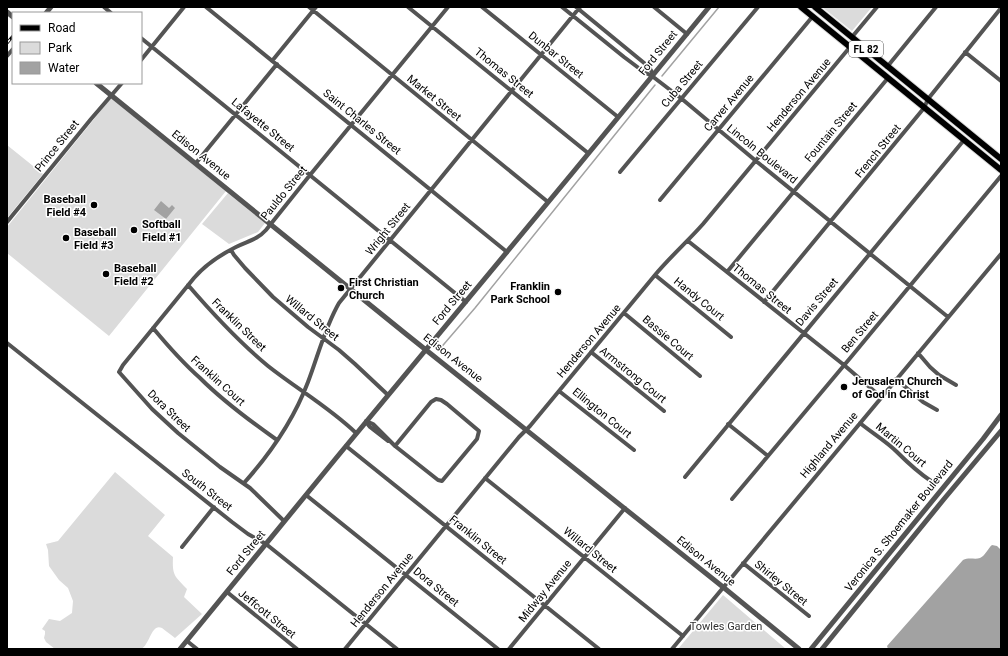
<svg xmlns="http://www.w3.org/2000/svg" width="1008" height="656" viewBox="0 0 1008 656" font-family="Roboto,sans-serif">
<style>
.green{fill:#dbdbdb}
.water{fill:#a2a2a2}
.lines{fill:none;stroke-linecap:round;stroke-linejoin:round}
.stream{stroke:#a2a2a2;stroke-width:1.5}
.primary-casing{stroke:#dbdbdb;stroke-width:8}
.minor{stroke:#545454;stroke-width:4}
.tertiary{stroke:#545454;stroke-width:5}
.primary{stroke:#000;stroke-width:6}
.rail-casing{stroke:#000;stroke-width:3}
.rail{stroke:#fff;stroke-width:1.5;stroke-dasharray:4.5;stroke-linecap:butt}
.poi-dot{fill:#000;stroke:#fff;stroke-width:1.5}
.labels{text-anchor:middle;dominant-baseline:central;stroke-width:3;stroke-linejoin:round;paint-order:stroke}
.shield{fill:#fff;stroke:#4c4c4c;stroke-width:1}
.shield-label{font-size:10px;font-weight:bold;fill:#000}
.street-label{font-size:11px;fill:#000;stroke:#fff}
.poi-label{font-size:11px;font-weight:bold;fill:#000;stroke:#fff;text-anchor:start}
.park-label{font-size:11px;fill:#323232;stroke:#fff}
</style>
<rect width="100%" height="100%" fill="#fff"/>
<path class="green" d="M 822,7 L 872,7 L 852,31 Z
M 111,98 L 226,191 L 109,336 L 7,253 L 7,227 Z
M 7,145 L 43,174 L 7,218 Z
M 228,193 L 265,223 L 258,232 L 229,244 L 202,224 Z
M 115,472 L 165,515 L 148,536 L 173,557 C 172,576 175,576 187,589 L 184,597 L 202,614 L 175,638 C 171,635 166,631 162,628 C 151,623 150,645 141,649 L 55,649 L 46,642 L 44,638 L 45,634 L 45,631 L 42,629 L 49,619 L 60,621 L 72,613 L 73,601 L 68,588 L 59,580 L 49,566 L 48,550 L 46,544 L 58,541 Z
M 723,595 L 786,649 L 678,649 Z"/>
<path class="water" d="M 161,201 L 169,208 L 172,205 L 175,208 L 166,219 L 154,210 Z
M 992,545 L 997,546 L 1001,550 L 1001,649 L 888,649 L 887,646 L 963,560 C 969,557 975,560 980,558 C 986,555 988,548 992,545 Z"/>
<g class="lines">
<path class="stream" d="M 662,76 L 719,7
M 438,351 L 475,308 L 655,85"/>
<g class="primary-casing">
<path id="primary" d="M 801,7 L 1001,170
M 815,7 L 1001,159"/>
</g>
<path class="minor" d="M 104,7 L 111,13
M 206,7 L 507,252
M 309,7 L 548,202
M 408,7 L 588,153
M 482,7 L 618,117
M 562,7 L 624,57 L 644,72 L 652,76 L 682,99 L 756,161 L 948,317
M 576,7 L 649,67 L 653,74
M 654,7 L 687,34
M 852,37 L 877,7
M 141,38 L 466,302
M 965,52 L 1001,81
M 7,56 L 13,49
M 141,60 L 184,7
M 272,61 L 316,7
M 887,67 L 936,7
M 196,163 L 277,64
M 620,172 L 758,7
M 660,200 L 813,16
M 7,222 L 91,119 L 122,83
M 688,241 L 844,365 L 881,397
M 231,250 L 234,255 L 245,268 L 273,297 L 308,327 L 339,350 L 355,364 L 388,395
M 727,272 L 888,78
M 655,275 L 731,337
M 188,285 C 213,314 239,342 268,366 C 297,389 329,407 356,433
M 764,302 L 924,108 L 928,99 L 1001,8
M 624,313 L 700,376
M 153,328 C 168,346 183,363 200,378 C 223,401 250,421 277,440
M 7,343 L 232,522 L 248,534 L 266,544 L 397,649
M 591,352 L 664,411
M 918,353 L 930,367 L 939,375 L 956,385
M 896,379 L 923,402 L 937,410
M 559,391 L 634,450
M 436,399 L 441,400 L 447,404 L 479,431 L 477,439 L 442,481 L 438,480 L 395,446 L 431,402 Z
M 366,421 L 373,424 L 395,446
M 366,422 L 370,427 L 388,441
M 860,423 C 872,433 886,441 897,452 C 908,463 919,473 931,481
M 728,424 L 768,456
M 346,446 L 599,649
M 685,477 L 964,140
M 485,478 L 683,636
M 244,483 C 270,454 294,419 308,382 C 318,356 325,327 339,303 L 580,7
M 306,495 L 498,649
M 732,499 L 768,456 L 851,357 L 1001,176
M 284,521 L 250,488 L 220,467 L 178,433 L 152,409 L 119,372 L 123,365 L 194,278 C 206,264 220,255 236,247 C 248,241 257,240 266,230 L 310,175 L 448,7
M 182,547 L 214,507
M 743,563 L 809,616
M 227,592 L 297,649
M 187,641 L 197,649
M 345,649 L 519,437 L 530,426 L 655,275 C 670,257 688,241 703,224 L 850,47
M 509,649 L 625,508
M 672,649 L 1001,254"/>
<path class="tertiary" d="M 7,12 L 13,17
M 46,13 L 51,7
M 96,83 L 406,334 L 723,587 L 799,649
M 180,649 L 337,457 L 574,171 L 709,7
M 811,649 L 983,439 L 1001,415
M 822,649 L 944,499 L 1001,431"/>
<use href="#primary" class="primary"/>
<g class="rail-casing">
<path id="rail" d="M 7,43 L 13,36"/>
</g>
<use href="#rail" class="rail"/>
</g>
<g class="poi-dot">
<circle cx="94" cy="205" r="4"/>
<circle cx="134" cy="230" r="4"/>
<circle cx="66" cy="238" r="4"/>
<circle cx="106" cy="274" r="4"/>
<circle cx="341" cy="288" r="4"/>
<circle cx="558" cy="292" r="4"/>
<circle cx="844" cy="387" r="4"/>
</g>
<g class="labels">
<rect class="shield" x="849" y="41" width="34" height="16" rx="3"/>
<g class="shield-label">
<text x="866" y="49">FL 82</text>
</g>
<g class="street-label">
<text transform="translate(658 53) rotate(-51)">Ford Street</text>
<text transform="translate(556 55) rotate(39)">Dunbar Street</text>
<text transform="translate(504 73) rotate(39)">Thomas Street</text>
<text transform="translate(682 84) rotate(-50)">Cuba Street</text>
<text transform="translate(799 95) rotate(-50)">Henderson Avenue</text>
<text transform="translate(434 98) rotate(39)">Market Street</text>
<text transform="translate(729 103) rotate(-50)">Carver Avenue</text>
<text transform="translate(362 122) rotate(39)">Saint Charles Street</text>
<text transform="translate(263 125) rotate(39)">Lafayette Street</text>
<text transform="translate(831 132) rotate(-50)">Fountain Street</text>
<text transform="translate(57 146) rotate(-51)">Prince Street</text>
<text transform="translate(878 151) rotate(-51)">French Street</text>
<text transform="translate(762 154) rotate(39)">Lincoln Boulevard</text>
<text transform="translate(201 155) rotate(39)">Edison Avenue</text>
<text transform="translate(284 193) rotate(-51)">Pauldo Street</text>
<text transform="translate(388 229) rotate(-51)">Wright Street</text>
<text transform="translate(762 289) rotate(39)">Thomas Street</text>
<text transform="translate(699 299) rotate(39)">Handy Court</text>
<text transform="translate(817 302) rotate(-50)">Davis Street</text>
<text transform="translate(452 303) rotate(-50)">Ford Street</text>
<text transform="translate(312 318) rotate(39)">Willard Street</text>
<text transform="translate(239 325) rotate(44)">Franklin Street</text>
<text transform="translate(860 332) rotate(-50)">Ben Street</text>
<text transform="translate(668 338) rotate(40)">Bassie Court</text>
<text transform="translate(589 341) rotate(-50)">Henderson Avenue</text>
<text transform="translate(453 358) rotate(38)">Edison Avenue</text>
<text transform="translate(633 375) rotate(39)">Armstrong Court</text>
<text transform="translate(218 381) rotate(42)">Franklin Court</text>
<text transform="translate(169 411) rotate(44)">Dora Street</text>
<text transform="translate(602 413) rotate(39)">Ellington Court</text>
<text transform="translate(829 445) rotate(-50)">Highland Avenue</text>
<text transform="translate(901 445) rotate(40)">Martin Court</text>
<text transform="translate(207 490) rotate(38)">South Street</text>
<text transform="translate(899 526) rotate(-51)">Veronica S. Shoemaker Boulevard</text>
<text transform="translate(478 540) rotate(39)">Franklin Street</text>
<text transform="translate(590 550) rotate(39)">Willard Street</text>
<text transform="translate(246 553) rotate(-51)">Ford Street</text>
<text transform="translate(706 561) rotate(39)">Edison Avenue</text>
<text transform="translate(781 583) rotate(39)">Shirley Street</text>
<text transform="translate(436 587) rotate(39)">Dora Street</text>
<text transform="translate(382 590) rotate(-51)">Henderson Avenue</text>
<text transform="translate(545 591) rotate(-51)">Midway Avenue</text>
<text transform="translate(267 614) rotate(39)">Jeffcott Street</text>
</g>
<g class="poi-label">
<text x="86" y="199" text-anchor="end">Baseball<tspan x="86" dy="13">Field #4</tspan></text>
<text x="142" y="224">Softball<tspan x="142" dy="13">Field #1</tspan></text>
<text x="74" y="232">Baseball<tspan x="74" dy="13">Field #3</tspan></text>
<text x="114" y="268">Baseball<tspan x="114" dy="13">Field #2</tspan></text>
<text x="349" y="282">First Christian<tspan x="349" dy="13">Church</tspan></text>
<text x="550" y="286" text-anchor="end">Franklin<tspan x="550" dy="13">Park School</tspan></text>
<text x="852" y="381">Jerusalem Church<tspan x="852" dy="13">of God in Christ</tspan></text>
</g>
<g class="park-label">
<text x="726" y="626">Towles Garden</text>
</g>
</g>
<rect width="1008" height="656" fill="none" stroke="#000000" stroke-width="16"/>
<rect x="12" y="12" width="130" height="72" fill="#ffffff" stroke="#999999"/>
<rect x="20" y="25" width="20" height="6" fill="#000000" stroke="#999999"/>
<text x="48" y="32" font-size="12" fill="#000000">Road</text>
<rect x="20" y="42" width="20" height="12" fill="#dbdbdb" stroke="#999999"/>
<text x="48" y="52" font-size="12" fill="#000000">Park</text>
<rect x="20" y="62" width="20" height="12" fill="#a2a2a2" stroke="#999999"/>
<text x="48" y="72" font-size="12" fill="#000000">Water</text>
</svg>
